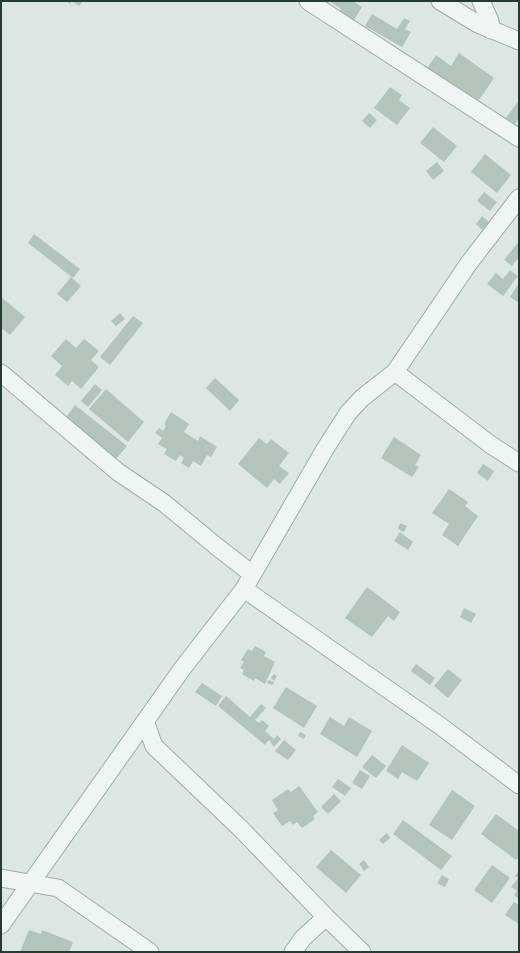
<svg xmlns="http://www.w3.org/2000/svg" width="520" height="953" viewBox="0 0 520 953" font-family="'PT Sans',sans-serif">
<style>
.building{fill:#b3c4bb}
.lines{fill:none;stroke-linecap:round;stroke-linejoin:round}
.minor-casing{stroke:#9eada5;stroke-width:19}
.minor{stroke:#eff5f2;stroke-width:17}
</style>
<rect width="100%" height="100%" fill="#dce7e1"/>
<path class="building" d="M 66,1 L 83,1 L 79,6 L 72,1 L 70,4 Z
M 329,1 L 353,1 L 362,7 L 352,23 L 338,14 L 341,9 Z
M 372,14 L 397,29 L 404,18 L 410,21 L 405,29 L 411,32 L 402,47 L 365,26 Z
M 459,53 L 494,78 L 479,100 L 472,96 L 469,100 L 462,95 L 465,91 L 457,87 L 455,90 L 426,70 L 436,55 L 451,66 Z
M 390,87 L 402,95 L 399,100 L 410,108 L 397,125 L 374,108 Z
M 519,100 L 519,121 L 518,120 L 515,124 L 506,118 Z
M 369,113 L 377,120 L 370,128 L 362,121 Z
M 433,127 L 457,146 L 444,162 L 420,143 Z
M 485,154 L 511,175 L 497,193 L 471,172 Z
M 437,162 L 444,171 L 433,180 L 426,171 Z
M 484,192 L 497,202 L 490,211 L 477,201 Z
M 482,216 L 489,222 L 482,230 L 476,224 Z
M 34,234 L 80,269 L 73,278 L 28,243 Z
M 519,241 L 519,257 L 512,266 L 504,260 Z
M 510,270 L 518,276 L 503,296 L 487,284 L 496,273 L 503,279 Z
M 71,277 L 81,286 L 67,302 L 57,294 Z
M 519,283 L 519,303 L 510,297 Z
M 1,297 L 25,317 L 10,335 L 3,329 L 1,331 Z
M 120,313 L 125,319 L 116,326 L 111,321 Z
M 133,316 L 143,323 L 110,365 L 100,357 Z
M 66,339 L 76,348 L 84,339 L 99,351 L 91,360 L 99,367 L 81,389 L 72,381 L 68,386 L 55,375 L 62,366 L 51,356 Z
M 215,378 L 239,400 L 230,411 L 206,388 Z
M 95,384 L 102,390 L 88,407 L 81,401 Z
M 106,389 L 144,422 L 128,442 L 89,409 Z
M 75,405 L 127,446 L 115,460 L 64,420 Z
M 171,412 L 189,424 L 184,432 L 198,441 L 200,436 L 217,447 L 211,457 L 207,455 L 201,466 L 193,461 L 189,468 L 181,463 L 184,458 L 180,455 L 176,461 L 164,454 L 167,449 L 158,444 L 162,438 L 155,433 L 159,428 L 163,431 L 166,426 L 164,424 Z
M 394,437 L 421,455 L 415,465 L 419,467 L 412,477 L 381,458 Z
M 259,438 L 267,444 L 271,439 L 289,453 L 279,466 L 289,473 L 280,484 L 274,479 L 267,488 L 238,464 Z
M 483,464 L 494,471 L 488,481 L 477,473 Z
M 449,489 L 468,502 L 465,506 L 478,516 L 458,546 L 442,535 L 449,524 L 432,513 Z
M 400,523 L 407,526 L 404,532 L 398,529 Z
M 400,532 L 413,542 L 408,550 L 394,541 Z
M 367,587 L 400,612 L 394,621 L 388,616 L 372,637 L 345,618 Z
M 464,608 L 476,614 L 471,623 L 460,617 Z
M 255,646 L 266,652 L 264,656 L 275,662 L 265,684 L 255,678 L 254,681 L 242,674 L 244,670 L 240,668 L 244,662 L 241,660 L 248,649 L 252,651 Z
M 416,664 L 435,678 L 430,685 L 411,671 Z
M 448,669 L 462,680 L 448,698 L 434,686 Z
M 274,674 L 277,676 L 274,681 L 271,678 Z
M 269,680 L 274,682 L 273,685 L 267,683 Z
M 202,683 L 222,696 L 216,706 L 195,692 Z
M 286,687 L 317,706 L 304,728 L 273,708 Z
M 226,696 L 250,717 L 261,704 L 266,708 L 255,720 L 259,723 L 262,720 L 269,726 L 265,731 L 274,739 L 277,735 L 281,739 L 274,747 L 269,740 L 265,745 L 218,706 Z
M 330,717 L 344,726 L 349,717 L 372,731 L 357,757 L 320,734 Z
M 300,732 L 306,735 L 304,739 L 298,736 Z
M 284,740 L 296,750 L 288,760 L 275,751 Z
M 402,745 L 429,763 L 417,781 L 402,772 L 398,779 L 386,771 Z
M 372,755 L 386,766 L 376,778 L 362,767 Z
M 360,770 L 370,776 L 362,789 L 352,783 Z
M 338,779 L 351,788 L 345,796 L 332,787 Z
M 299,786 L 318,812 L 313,816 L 315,819 L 302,828 L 297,822 L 293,825 L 290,821 L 282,826 L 273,813 L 278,810 L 272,800 L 288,789 L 291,792 Z
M 452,790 L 475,806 L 452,840 L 429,825 Z
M 334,794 L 341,801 L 328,814 L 321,807 Z
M 496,814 L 519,831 L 519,857 L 516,860 L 481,834 Z
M 403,820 L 452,856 L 441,870 L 393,834 Z
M 387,833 L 390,838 L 383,844 L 379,840 Z
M 331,850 L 361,875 L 346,893 L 316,867 Z
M 364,860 L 369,867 L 364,871 L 359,864 Z
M 492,865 L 510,878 L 492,903 L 474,890 Z
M 519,870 L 519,899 L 514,895 L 517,891 L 511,887 L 518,878 L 515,876 Z
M 442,875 L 449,879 L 445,887 L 437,883 Z
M 514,902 L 519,905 L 519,924 L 505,915 Z
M 29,930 L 41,934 L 42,930 L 73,942 L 69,952 L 20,952 Z"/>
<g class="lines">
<g class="minor-casing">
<path id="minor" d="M 308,1 L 519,138
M 440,1 L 478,24 L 519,41
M 481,1 L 490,21 L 491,30
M 395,372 L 491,445 L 519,463
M 1,373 L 118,472 L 164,503 L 216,546 L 252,574
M 244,589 L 439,725 L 519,785
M 145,721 L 154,746 L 240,828 L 326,917 L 362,952
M 1,878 L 58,888 L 150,952
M 1,925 L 182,669 L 244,589 L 325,449 L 348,413 L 362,398 L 395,372 L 469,263 L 519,198
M 293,952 L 303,938 L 326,917"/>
</g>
<use href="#minor" class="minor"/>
</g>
<rect width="520" height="953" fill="none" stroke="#253d31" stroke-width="4"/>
</svg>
